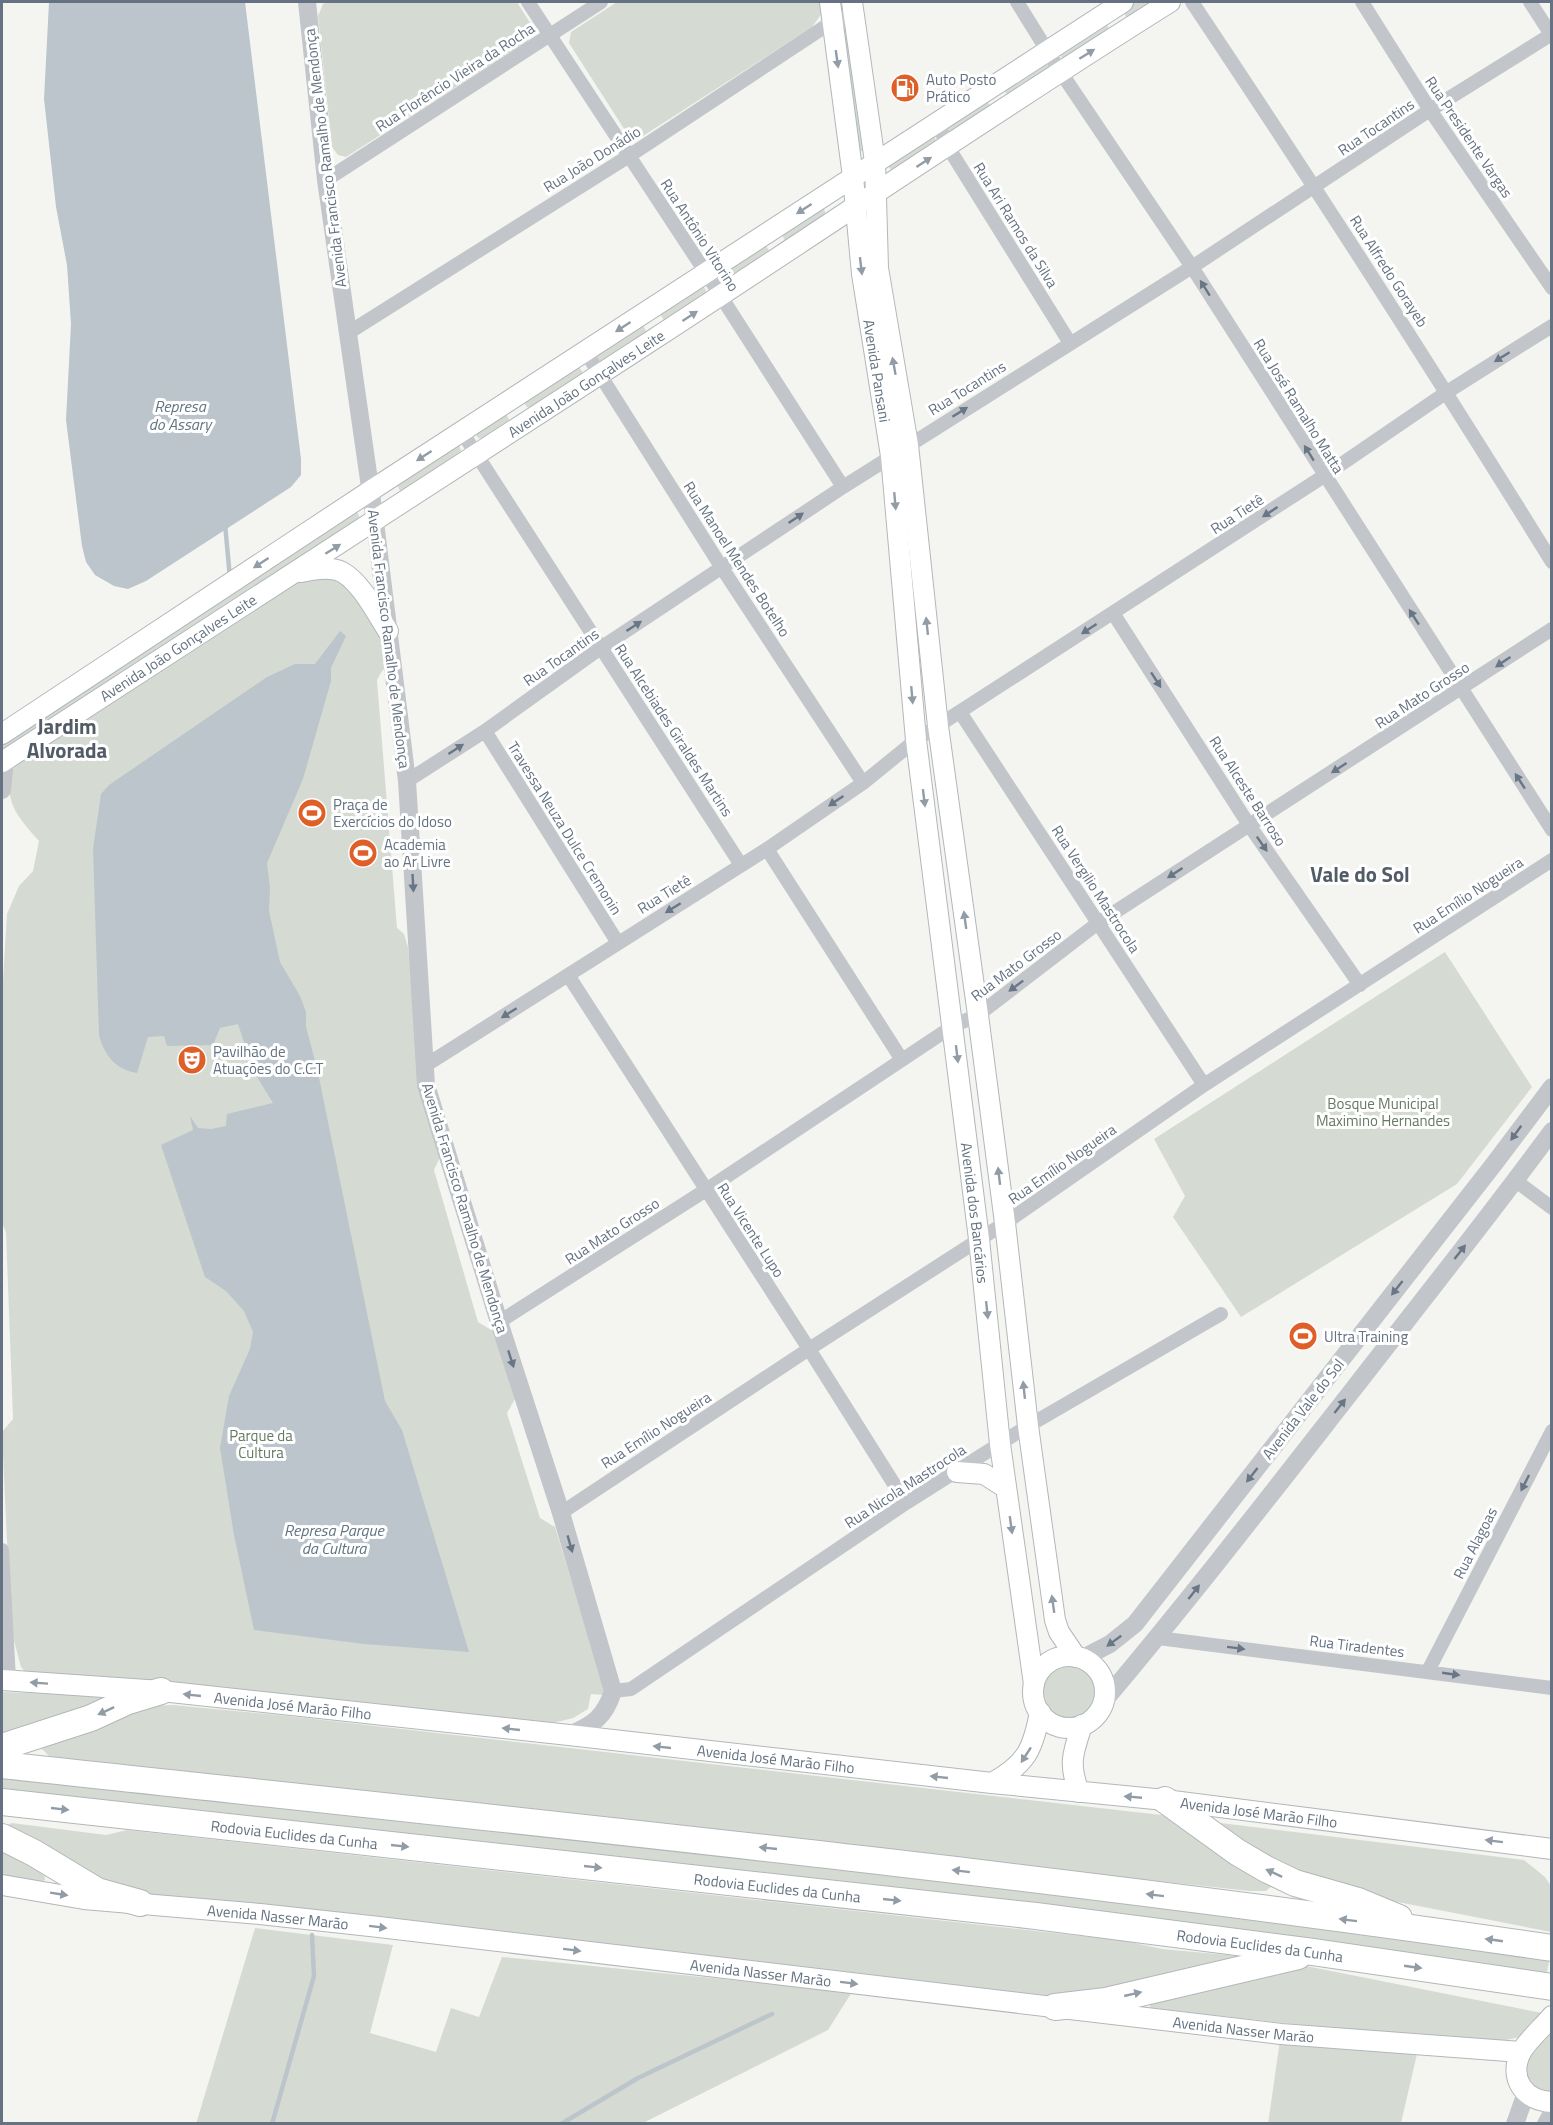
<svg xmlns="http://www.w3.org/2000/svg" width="1553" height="2125" viewBox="0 0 1553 2125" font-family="'Titillium Web',sans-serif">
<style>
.green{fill:#d5dbd2}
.water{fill:#bbc5cb}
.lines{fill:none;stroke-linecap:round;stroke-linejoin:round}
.stream{stroke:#bbc5cb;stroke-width:4.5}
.secondary-casing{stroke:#b2b7bb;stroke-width:22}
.motorway-casing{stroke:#b3b6b9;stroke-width:28}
.minor{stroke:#c2c5c9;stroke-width:14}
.tertiary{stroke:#c2c5c9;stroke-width:18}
.secondary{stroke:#fff;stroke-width:20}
.motorway{stroke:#fff;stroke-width:26}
.oneway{fill:#929ca7}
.oneway2{fill:#697685}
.labels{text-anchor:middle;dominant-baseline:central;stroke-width:6;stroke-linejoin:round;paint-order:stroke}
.street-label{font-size:15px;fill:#647281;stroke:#fff}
.poi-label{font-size:15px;fill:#647281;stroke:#fff;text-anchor:start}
.park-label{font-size:15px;fill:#667963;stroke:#fff}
.water-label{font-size:16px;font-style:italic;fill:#60747f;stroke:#fff}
.district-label{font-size:21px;font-weight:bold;fill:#525c67;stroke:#fff}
</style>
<rect width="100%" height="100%" fill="#f4f5f1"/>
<path class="green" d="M 327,2 L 517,2 L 532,26 L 528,41 L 346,157 L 338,155 L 332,147 L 318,16 L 323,4 Z
M 617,2 L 821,2 L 822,13 L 812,27 L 640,138 L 628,135 L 569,43 L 571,32 Z
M 1132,2 L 1159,2 L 1132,20 L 1126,17 L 1123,11 Z
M 1106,22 L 1109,29 L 1070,60 L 1062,58 L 1059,54 Z
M 842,28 L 846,28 L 864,151 L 859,151 Z
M 1048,62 L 1050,69 L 1007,95 L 1004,89 Z
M 987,101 L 991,107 L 949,134 L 946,128 Z
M 934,136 L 937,142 L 892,172 L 887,164 Z
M 819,206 L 824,209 L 826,215 L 791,243 L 785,241 L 783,237 L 785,229 Z
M 759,245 L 766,246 L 770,252 L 724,282 L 720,277 L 721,270 Z
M 699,284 L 704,287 L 707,293 L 665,322 L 660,314 Z
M 643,325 L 646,331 L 645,337 L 607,362 L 599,362 L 596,357 L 599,350 Z
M 578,366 L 582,371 L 582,375 L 532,408 L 527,407 L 524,403 Z
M 505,413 L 509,419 L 508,423 L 484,439 L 478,438 L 476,434 Z
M 453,445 L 459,445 L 461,451 L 458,456 L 406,491 L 400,491 L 398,487 L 400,481 Z
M 352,512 L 357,512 L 360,518 L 355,524 L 2,758 L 2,742 Z
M 312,576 L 334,576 L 372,610 L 388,665 L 382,671 L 377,680 L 397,928 L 404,934 L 408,947 L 419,1071 L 441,1155 L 434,1170 L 478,1322 L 493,1331 L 515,1399 L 507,1413 L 540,1518 L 555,1527 L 605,1690 L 604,1695 L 591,1694 L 588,1709 L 573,1718 L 553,1723 L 26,1673 L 21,1667 L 11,1629 L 2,1432 L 13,1419 L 6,1232 L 2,1223 L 2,997 L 7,914 L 19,886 L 33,871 L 39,841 C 16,815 0,798 16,762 L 289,585 Z
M 1445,952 L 1532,1087 L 1457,1184 L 1241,1317 L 1173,1217 L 1185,1196 L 1154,1139 Z
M1038 1692a31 31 0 1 1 62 0a31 31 0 1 1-62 0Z
M 2,1692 L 92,1695 L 123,1700 L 2,1743 Z
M 173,1705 L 288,1716 L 1179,1817 L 1273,1885 L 1266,1891 L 1250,1891 L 152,1773 L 49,1756 L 41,1748 L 45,1743 L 143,1706 Z
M 2,1772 L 817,1860 L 1550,1956 L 1546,1978 L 2,1796 Z
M 1204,1821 L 1524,1860 L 1545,1877 L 1551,1886 L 1551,1932 L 1362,1895 L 1298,1879 Z
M 12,1823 L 106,1835 L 127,1830 L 1126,1941 L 1162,1949 L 1239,1956 L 1245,1961 L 1087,1999 L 899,1981 L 114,1893 L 5,1826 Z
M 2,1846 L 44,1870 L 45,1880 L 38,1883 L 2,1876 Z
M 255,1928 L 393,1945 L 370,2033 L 436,2052 L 451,2008 L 479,2017 L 502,1957 L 852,1992 L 828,2030 L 643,2123 L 196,2124 Z
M 1301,1965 L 1542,2013 L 1530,2035 L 1497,2042 L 1383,2034 L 1150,2008 L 1150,2001 Z
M 1551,2025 L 1551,2096 L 1527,2088 L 1525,2057 Z
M 1280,2040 L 1417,2054 L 1401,2123 L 1268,2124 Z"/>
<path class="water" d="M 49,2 L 245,2 L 301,459 L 301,475 L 291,487 L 146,581 L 128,589 L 114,586 L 95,575 L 86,562 L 82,546 L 66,420 L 71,324 L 67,265 L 56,207 L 44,99 Z
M 340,631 L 346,636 L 331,668 L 331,681 L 303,779 L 267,863 L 270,888 L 269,911 L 280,962 L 300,996 L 306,1012 L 306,1027 L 317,1068 L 385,1401 L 402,1430 L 469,1652 L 364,1644 L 254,1630 L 234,1535 L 220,1448 L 229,1396 L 250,1349 L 253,1332 L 244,1311 L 226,1291 L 205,1277 L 161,1145 L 193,1130 L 190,1116 L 198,1128 L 211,1129 L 226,1126 L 227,1114 L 273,1103 L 254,1072 L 238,1024 L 220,1028 L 213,1045 L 167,1046 L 164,1036 L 148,1037 L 137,1073 C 116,1070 104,1055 99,1035 L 93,849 L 101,794 L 109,785 L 267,677 L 295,664 L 315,664 Z"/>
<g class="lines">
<path class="stream" d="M 225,524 L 230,578
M 272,2124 L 314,1976 L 312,1935
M 561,2124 L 638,2078 L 772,2014"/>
<g class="secondary-casing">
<g id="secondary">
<path id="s1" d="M 830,2 L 853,177 L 862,274 L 891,456 L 916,740 L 979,1239 L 1000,1444 L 1034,1684"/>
<path d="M 852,2 L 875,162 L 878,268 L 908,445 L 938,726 L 978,1015 L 1005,1223 L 1028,1426 L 1055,1620 L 1059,1632 L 1076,1657"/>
<path d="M 301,572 C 314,569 330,566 342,572 C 361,582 377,614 388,631"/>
<path d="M 2,734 L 370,491 L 1123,2"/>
<path id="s2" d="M 2,762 C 218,620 437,481 654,339 C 826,227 996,111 1170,2"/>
<path d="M 957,1472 L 984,1474 L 1006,1488"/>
<circle cx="1069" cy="1692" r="36"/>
<path id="s3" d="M 2,1680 L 161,1691 L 569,1735 L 992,1783 L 1165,1800 L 1552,1849"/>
<path d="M 992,1783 C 1026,1764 1033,1750 1040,1712"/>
<path d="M 1079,1792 C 1068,1763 1073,1753 1082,1725"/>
<path id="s4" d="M 2,1885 L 84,1899 L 260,1914 L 379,1927 L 1281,2034 L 1521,2052"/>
<path d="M 1552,2016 C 1543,2027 1527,2041 1521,2052 C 1508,2078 1524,2101 1552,2102"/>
</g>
</g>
<g class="motorway-casing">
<g id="motorway">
<path d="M 2,1747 L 91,1718 L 128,1701 L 161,1691"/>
<path d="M 2,1765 C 519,1821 1037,1873 1552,1948"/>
<path d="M 1165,1800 L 1237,1852 L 1266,1869 L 1295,1883 L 1358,1901 L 1399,1918"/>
<path id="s5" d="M 2,1802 L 1036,1916 L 1313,1952 L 1552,1987"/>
<path d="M 2,1837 L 34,1853 L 97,1891 L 140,1903"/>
<path d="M 1055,2007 L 1106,2001 L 1298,1956"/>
</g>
</g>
<path class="minor" d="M 528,2 L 706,273 L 843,487
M 1017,2 L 1060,71 L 1192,267 L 1552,830
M 1192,2 C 1315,186 1435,373 1552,562
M 1362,2 L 1430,110 L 1552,288
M 1530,2 L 1552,36
M 937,122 L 948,147 L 1070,343
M 326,180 L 601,2
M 348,333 L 629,156 L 832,22 L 854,14
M 585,351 L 722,568 L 863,783
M 462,432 L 741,865
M 1113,613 L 1249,825 L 1360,985
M 960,712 L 1204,1085
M 485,731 L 618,943
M 407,781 L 485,731 L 602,647 L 843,487 L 1192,267 L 1430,110 L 1552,34
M 767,849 L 902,1060
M 568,975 L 809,1349 L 906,1503
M 423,1067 L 767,849 L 863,783 L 916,740 L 1324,476 L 1447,392 L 1552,326
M 1516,1181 L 1552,1208
M 499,1322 L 706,1190 L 953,1026 L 978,1015 L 1098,923 L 1552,629
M 561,1513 L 809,1349 L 1005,1223 L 1204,1085 L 1552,860
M 2,1550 L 9,1680
M 1158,1638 L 1552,1688
M 1428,1671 L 1552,1431
M 613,1691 L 631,1689 L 906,1503 L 1028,1426 L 1221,1314"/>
<path class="tertiary" d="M 307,2 L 326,180 L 375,522 L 407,781 L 426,1085 L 499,1322 L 561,1513 L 613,1691 C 605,1717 593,1725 569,1735
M 2,790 L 5,760
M 1083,1658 L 1110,1644 L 1135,1624 L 1494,1164 L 1552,1087
M 1103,1702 C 1190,1599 1272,1493 1355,1387 C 1421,1302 1488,1218 1552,1131
M 1515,2124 L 1526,2093
M 1546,2124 L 1552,2113"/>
<use href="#secondary" class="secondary"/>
<use href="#motorway" class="motorway"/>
</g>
<defs><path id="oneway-solid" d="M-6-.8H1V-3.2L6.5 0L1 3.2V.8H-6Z" transform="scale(1.5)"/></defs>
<g class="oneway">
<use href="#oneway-solid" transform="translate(1087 54) rotate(-32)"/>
<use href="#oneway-solid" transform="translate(837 59) rotate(82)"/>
<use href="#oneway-solid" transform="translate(924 162) rotate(-33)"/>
<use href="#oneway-solid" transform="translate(804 209) rotate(147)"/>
<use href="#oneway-solid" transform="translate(861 266) rotate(83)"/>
<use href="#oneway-solid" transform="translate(690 316) rotate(-33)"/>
<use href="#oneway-solid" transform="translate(623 327) rotate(147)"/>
<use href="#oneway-solid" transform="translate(894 366) rotate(-100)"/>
<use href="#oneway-solid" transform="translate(424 456) rotate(147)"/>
<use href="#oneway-solid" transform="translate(895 501) rotate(85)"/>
<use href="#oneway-solid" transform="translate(333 549) rotate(-32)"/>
<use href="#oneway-solid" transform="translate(261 563) rotate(147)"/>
<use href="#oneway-solid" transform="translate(927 626) rotate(-96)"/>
<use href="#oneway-solid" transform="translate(912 695) rotate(85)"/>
<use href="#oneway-solid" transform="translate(924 798) rotate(83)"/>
<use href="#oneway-solid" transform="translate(965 920) rotate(-98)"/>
<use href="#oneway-solid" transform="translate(957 1054) rotate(83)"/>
<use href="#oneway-solid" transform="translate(999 1176) rotate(-97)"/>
<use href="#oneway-solid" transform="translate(987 1310) rotate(84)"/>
<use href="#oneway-solid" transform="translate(1024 1390) rotate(-96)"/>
<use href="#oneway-solid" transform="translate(1011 1525) rotate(82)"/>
<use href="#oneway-solid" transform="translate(1053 1604) rotate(-98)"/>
<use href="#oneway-solid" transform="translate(39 1683) rotate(-176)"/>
<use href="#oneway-solid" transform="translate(192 1695) rotate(-174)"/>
<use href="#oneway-solid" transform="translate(106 1711) rotate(155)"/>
<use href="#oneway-solid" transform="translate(511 1729) rotate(-174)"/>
<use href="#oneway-solid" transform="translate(662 1747) rotate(-174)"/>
<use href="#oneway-solid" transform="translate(1026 1755) rotate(123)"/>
<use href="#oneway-solid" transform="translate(939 1777) rotate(-174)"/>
<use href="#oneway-solid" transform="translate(1133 1797) rotate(-175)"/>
<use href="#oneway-solid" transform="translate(60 1809) rotate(6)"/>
<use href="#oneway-solid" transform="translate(1494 1841) rotate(-173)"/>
<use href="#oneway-solid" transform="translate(400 1846) rotate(6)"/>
<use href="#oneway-solid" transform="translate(768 1848) rotate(-174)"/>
<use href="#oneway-solid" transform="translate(593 1867) rotate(6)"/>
<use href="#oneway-solid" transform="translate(961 1871) rotate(-173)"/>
<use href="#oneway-solid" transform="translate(1274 1873) rotate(-155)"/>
<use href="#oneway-solid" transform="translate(59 1894) rotate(9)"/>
<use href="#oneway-solid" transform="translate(1155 1895) rotate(-173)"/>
<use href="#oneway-solid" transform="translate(892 1900) rotate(6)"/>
<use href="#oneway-solid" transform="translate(1348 1920) rotate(-173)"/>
<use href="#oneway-solid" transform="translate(378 1927) rotate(7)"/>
<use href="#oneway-solid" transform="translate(1494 1940) rotate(-172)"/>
<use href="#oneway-solid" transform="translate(572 1950) rotate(7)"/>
<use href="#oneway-solid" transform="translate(1413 1967) rotate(8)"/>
<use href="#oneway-solid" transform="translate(849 1983) rotate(7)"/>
<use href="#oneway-solid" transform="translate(1133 1994) rotate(-13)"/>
</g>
<g class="oneway2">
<use href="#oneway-solid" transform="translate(1205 288) rotate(-122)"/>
<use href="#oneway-solid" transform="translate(1502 357) rotate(148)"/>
<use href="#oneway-solid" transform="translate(960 412) rotate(-32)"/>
<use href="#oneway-solid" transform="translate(1309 453) rotate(-122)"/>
<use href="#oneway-solid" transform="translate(1270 512) rotate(147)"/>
<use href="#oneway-solid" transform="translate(796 518) rotate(-34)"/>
<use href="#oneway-solid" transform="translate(1414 617) rotate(-123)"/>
<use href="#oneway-solid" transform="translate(634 626) rotate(-33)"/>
<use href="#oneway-solid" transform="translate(1089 629) rotate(147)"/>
<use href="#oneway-solid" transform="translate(1503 662) rotate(146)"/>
<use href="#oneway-solid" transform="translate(1156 680) rotate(57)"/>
<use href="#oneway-solid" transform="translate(456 749) rotate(-33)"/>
<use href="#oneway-solid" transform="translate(1339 768) rotate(147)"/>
<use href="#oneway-solid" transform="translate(1520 781) rotate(-123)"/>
<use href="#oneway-solid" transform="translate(836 801) rotate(146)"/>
<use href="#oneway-solid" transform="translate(1262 844) rotate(55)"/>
<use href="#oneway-solid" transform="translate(1175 873) rotate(147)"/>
<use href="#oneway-solid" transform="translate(413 883) rotate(87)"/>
<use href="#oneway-solid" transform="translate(673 908) rotate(148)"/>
<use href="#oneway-solid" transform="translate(1016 986) rotate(143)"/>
<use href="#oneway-solid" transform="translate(509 1013) rotate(148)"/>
<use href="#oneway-solid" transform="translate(1516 1133) rotate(126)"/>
<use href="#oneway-solid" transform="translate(1460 1252) rotate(-52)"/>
<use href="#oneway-solid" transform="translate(1397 1288) rotate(128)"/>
<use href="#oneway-solid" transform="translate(511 1359) rotate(72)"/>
<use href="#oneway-solid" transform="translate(1340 1406) rotate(-52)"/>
<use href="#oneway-solid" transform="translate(1252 1475) rotate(128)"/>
<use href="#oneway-solid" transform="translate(1525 1483) rotate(117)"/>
<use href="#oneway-solid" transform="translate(570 1544) rotate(74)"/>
<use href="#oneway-solid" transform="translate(1194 1592) rotate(-52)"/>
<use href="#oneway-solid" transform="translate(1114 1641) rotate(144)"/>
<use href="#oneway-solid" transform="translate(1236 1648) rotate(7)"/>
<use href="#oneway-solid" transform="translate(1451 1674) rotate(8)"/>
</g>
<defs>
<g id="fuel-disc" transform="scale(1.5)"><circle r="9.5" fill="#de5f27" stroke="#fff"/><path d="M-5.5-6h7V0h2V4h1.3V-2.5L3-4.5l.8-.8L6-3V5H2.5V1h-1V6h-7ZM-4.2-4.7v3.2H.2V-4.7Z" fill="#fff"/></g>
<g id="stadium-disc" transform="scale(1.5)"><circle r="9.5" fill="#de5f27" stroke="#fff"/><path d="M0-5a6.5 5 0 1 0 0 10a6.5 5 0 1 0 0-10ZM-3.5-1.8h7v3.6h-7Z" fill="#fff"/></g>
<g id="theatre-disc" transform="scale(1.5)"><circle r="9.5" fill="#de5f27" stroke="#fff"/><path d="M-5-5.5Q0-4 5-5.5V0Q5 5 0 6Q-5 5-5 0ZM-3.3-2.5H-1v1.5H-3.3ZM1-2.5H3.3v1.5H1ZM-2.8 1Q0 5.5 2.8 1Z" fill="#fff"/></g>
</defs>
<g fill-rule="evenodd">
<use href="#fuel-disc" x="905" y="88"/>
<use href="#stadium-disc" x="312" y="813"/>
<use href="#stadium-disc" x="363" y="853"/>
<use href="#theatre-disc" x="192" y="1060"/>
<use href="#stadium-disc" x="1303" y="1336"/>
</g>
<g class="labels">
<g class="street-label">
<text transform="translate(455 77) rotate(-33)">Rua Florêncio Vieira da Rocha</text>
<text transform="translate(1376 127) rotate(-34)">Rua Tocantins</text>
<text transform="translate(1469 137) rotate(56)">Rua Presidente Vargas</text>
<text transform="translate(325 158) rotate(-97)">Avenida Francisco Ramalho de Mendonça</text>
<text transform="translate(592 159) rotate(-32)">Rua João Donádio</text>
<text transform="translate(1016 225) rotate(58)">Rua Ari Ramos da Silva</text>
<text transform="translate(700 235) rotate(57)">Rua Antônio Vitorino</text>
<text transform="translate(1389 271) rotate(57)">Rua Alfredo Gorayeb</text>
<text stroke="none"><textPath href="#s1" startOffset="372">Avenida Pansani</textPath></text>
<text stroke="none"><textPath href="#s2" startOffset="696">Avenida João Gonçalves Leite</textPath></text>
<text transform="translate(967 388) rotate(-32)">Rua Tocantins</text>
<text transform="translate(1299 406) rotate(58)">Rua José Ramalho Matta</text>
<text transform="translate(1237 514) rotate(-33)">Rua Tietê</text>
<text transform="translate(737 559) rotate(57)">Rua Manoel Mendes Botelho</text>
<text transform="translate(389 639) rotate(83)">Avenida Francisco Ramalho de Mendonça</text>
<text stroke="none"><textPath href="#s2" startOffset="210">Avenida João Gonçalves Leite</textPath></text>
<text transform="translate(561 657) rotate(-35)">Rua Tocantins</text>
<text transform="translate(1422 695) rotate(-33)">Rua Mato Grosso</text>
<text transform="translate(674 730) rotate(57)">Rua Alcebiades Giraldes Martins</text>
<text transform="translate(1248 791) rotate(57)">Rua Alceste Barroso</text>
<text transform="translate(565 828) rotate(58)">Travessa Neuza Dulce Cremonin</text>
<text transform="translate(1096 889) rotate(57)">Rua Vergilio Mastrocola</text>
<text transform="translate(664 894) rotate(-32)">Rua Tietê</text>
<text transform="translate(1468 895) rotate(-33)">Rua Emílio Nogueira</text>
<text transform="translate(1016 965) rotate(-37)">Rua Mato Grosso</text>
<text transform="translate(1062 1164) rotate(-35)">Rua Emílio Nogueira</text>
<text transform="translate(465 1208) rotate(73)">Avenida Francisco Ramalho de Mendonça</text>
<text stroke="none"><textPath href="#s1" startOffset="1220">Avenida dos Bancários</textPath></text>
<text transform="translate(751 1230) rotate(57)">Rua Vicente Lupo</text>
<text transform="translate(612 1231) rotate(-33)">Rua Mato Grosso</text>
<text transform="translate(1303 1409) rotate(-52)">Avenida Vale do Sol</text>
<text transform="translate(656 1430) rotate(-33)">Rua Emílio Nogueira</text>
<text transform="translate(905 1486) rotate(-33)">Rua Nicola Mastrocola</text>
<text transform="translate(1475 1543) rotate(-63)">Rua Alagoas</text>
<text transform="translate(1357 1646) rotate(7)">Rua Tiradentes</text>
<text stroke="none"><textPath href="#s3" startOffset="292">Avenida José Marão Filho</textPath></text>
<text stroke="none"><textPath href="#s3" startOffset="778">Avenida José Marão Filho</textPath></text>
<text stroke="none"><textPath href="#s3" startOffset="1264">Avenida José Marão Filho</textPath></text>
<text stroke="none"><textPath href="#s5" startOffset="294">Rodovia Euclides da Cunha</textPath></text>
<text stroke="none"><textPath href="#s5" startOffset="780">Rodovia Euclides da Cunha</textPath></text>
<text stroke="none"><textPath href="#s4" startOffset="278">Avenida Nasser Marão</textPath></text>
<text stroke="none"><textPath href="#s5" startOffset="1266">Rodovia Euclides da Cunha</textPath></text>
<text stroke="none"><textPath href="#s4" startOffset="764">Avenida Nasser Marão</textPath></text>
<text stroke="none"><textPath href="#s4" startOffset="1250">Avenida Nasser Marão</textPath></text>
</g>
<g class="poi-label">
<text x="926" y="79">Auto Posto<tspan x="926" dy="17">Prático</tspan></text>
<text x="333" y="804">Praça de<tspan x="333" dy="17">Exercícios do Idoso</tspan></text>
<text x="384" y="844">Academia<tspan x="384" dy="17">ao Ar Livre</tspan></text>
<text x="213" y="1051">Pavilhão de<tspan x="213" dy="17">Atuações do C.C.T</tspan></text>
<text x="1324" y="1336">Ultra Training</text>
</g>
<g class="park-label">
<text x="1383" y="1103">Bosque Municipal<tspan x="1383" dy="17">Maximino Hernandes</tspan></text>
<text x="261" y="1435">Parque da<tspan x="261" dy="17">Cultura</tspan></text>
</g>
<g class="water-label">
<text x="180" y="406">Represa<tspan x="180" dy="18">do Assary</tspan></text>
<text x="334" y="1530">Represa Parque<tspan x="334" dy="18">da Cultura</tspan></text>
</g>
<g class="district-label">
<text x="67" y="726">Jardim<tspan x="67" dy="24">Alvorada</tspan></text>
<text x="1360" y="874">Vale do Sol</text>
</g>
</g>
<rect width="1553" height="2125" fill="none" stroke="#647281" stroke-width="6"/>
</svg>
